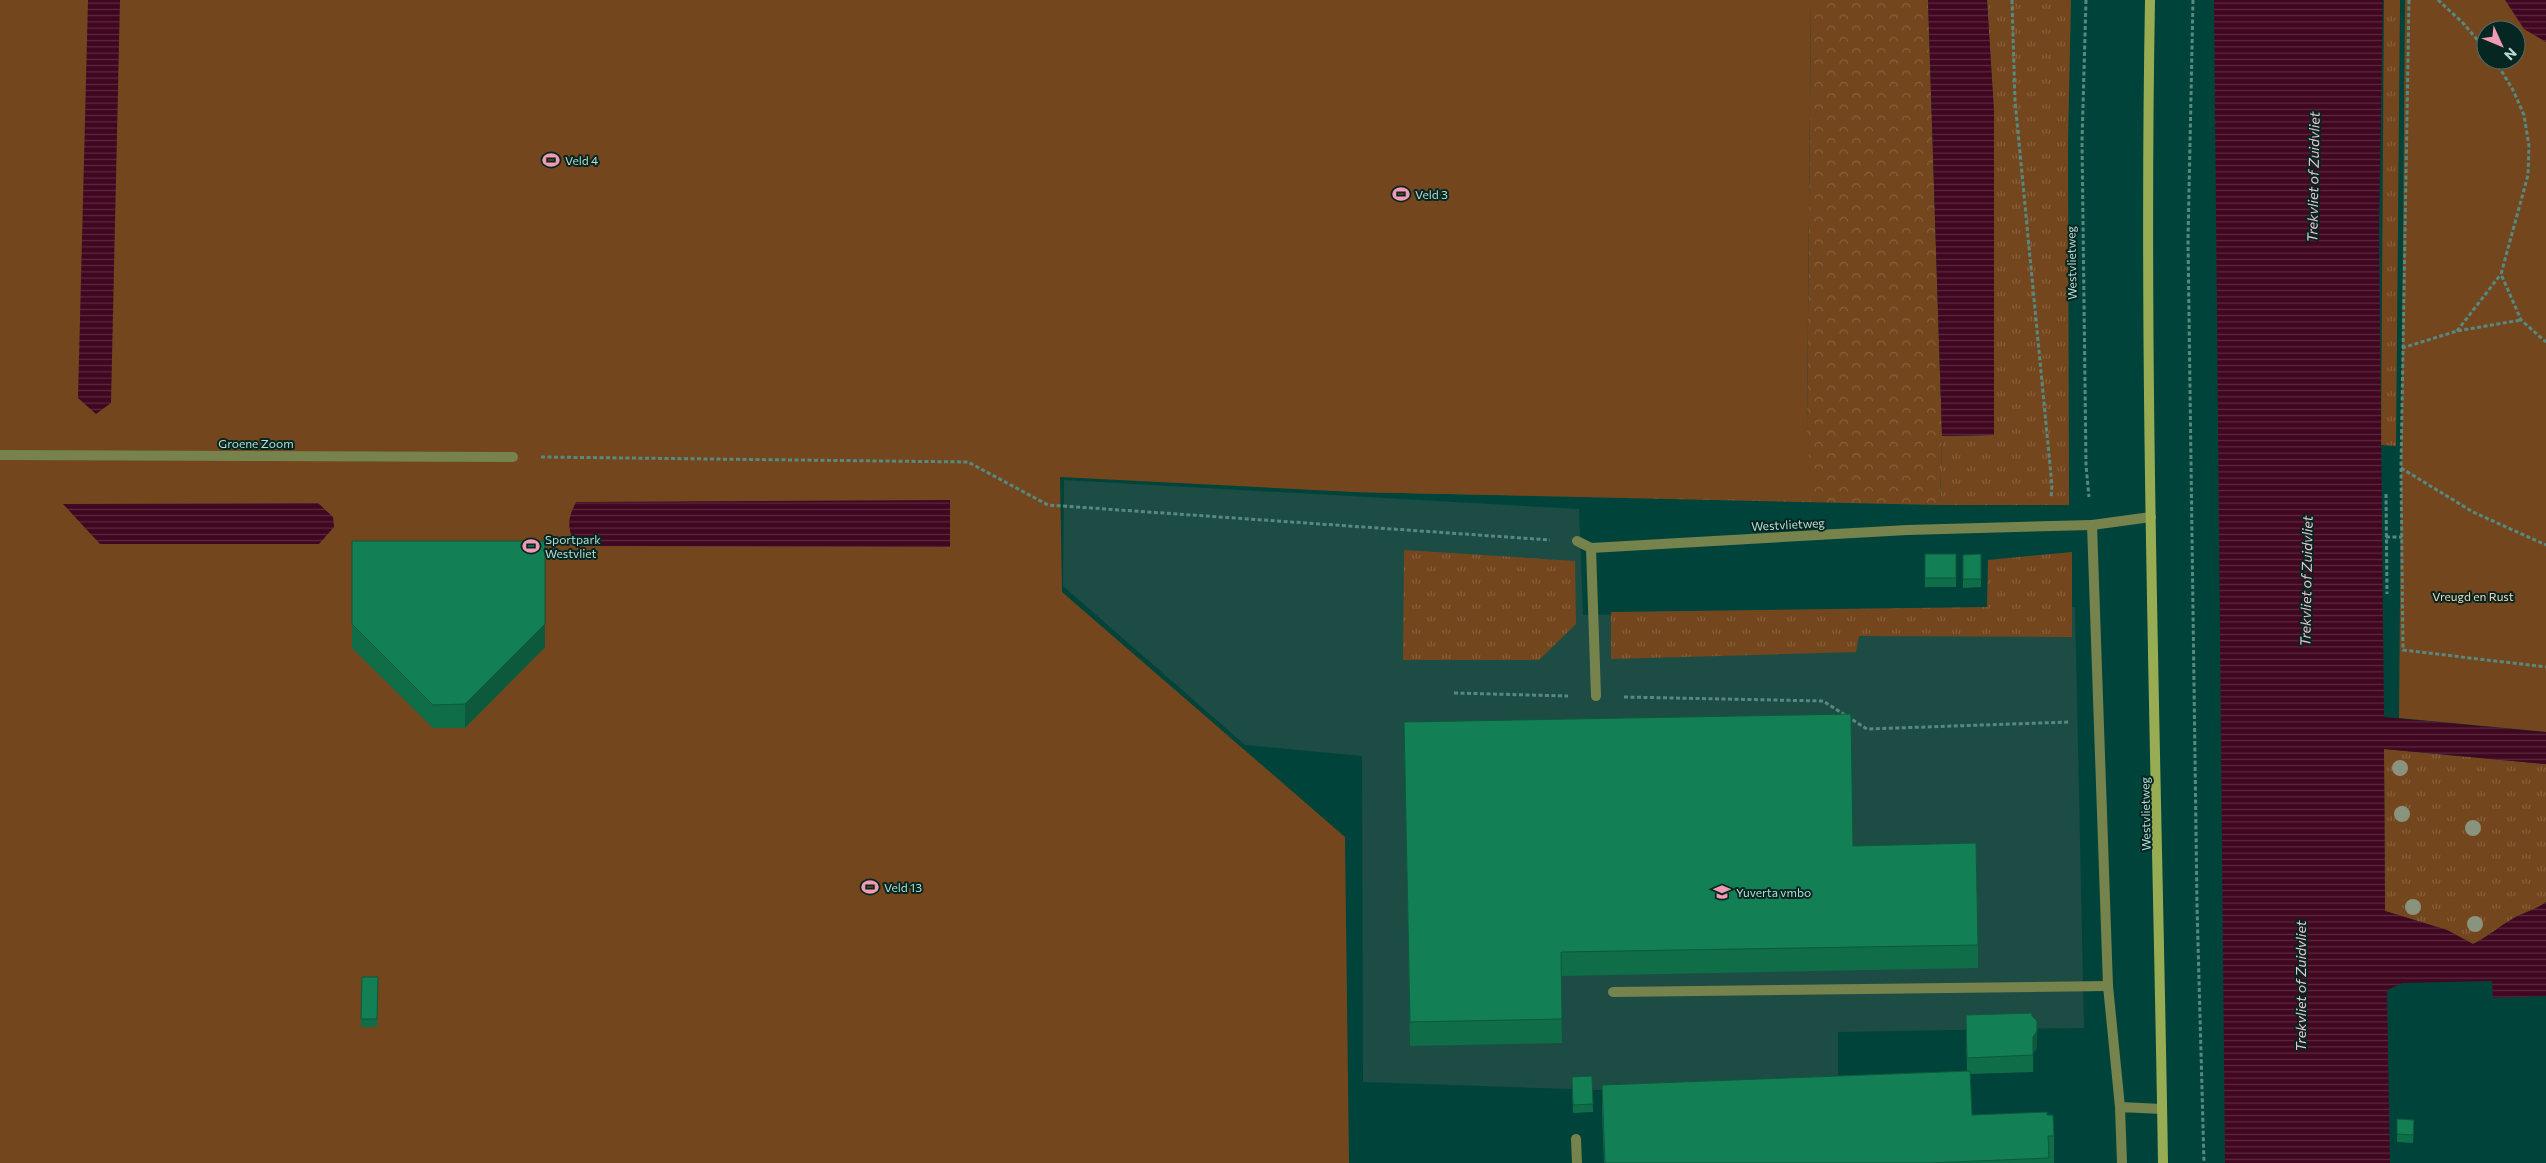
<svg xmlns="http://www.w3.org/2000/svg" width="2546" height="1163" viewBox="0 0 2546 1163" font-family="Commissioner,sans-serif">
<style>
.built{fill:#1d4c44}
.grass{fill:url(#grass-tufts)}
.forest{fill:url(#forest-crowns)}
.park{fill:#74461d;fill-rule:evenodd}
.water{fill:url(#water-rules)}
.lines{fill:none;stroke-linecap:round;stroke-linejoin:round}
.path{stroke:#568a81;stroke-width:3;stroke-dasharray:4 2.5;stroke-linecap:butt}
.lane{stroke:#76834d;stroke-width:10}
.street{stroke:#76834d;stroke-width:10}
.secondary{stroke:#98ad53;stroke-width:10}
.tree{fill:#89937e}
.wall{fill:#0f6d48}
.shaded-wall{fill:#0d593b}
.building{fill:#127f54;stroke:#0d593b}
.labels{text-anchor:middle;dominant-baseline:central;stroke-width:4;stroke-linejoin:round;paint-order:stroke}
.poi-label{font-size:12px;fill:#b8dbd3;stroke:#052621;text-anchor:start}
.street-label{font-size:12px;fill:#b8dbd3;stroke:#052621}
.park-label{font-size:12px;fill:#f9d4b6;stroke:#052621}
.water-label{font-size:14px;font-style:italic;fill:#f1c1ce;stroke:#052621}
</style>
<defs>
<pattern id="grass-tufts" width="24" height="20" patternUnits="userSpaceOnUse" patternTransform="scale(1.25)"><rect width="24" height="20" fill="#74461d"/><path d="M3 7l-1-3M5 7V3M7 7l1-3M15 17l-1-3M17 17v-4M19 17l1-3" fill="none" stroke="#86603d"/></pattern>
<pattern id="forest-crowns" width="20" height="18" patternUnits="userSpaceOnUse" patternTransform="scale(1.25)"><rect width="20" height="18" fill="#74461d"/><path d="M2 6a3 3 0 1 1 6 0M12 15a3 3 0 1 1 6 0" fill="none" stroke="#86603d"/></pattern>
<pattern id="water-rules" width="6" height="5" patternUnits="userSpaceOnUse" patternTransform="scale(1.25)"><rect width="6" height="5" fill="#410620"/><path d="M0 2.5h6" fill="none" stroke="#5a2a40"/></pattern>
</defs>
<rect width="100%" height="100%" fill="#00433a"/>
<path class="built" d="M 1064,480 L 1579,509 L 1583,615 L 2075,607 L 2084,1028 L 1838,1032 L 1838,1098 L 1363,1082 L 1362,756 L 1245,745 L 1063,586 Z"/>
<path class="grass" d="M 1987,0 L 2071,0 L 2068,142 L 2069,505 L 1940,505 L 1942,436 L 1994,435 L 1994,112 Z
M 2384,0 L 2400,0 L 2396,446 L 2381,445 Z
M 1404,550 L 1575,561 L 1576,624 L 1539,660 L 1403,660 Z
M 2072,552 L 2072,637 L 1859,636 L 1856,652 L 1611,659 L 1611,612 L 1987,607 L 1988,560 Z
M 2384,749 L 2546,764 L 2546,902 C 2536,910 2525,912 2514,918 C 2499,926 2488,937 2473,944 L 2447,930 L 2385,911 Z"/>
<path class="forest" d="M 0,0 L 1000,0 L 1807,428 L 1811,0 L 1928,0 L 1942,436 L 1940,505 L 1353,492 Z"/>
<path class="park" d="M 0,0 L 1811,0 L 1807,428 L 1812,501 L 1353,492 L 1060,477 L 1062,592 L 1345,837 L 1349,1163 L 0,1163 Z
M 2405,0 L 2546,0 L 2546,732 L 2399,718 ZM 2486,30 L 2516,30 L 2516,60 L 2486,60 Z"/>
<path class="water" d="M 88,0 L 120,0 L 111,403 L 96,414 L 78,398 Z
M 1928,0 L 1987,0 L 1994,112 L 1994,435 L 1942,436 Z
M 2214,0 L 2383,0 L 2379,229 L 2384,717 L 2546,732 L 2546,764 L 2384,749 L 2385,911 L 2447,930 L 2473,944 C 2488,937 2499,926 2514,918 C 2525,912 2536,910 2546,902 L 2546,996 L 2493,998 L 2492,981 L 2403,983 L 2387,990 L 2390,1163 L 2225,1163 Z
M 2505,0 L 2546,0 L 2546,42 L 2524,29 Z
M 950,500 L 950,547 L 576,546 C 567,528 567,520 576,502 Z
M 318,503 L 333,517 L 334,527 L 319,544 L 100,544 L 63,504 Z"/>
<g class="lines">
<path class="path" d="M 2012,0 L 2015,101 L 2052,486 L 2051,498
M 2086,0 L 2082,141 L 2086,465 L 2089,497
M 2193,0 L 2188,240 L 2197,906 L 2204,1163
M 2409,0 L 2401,468 L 2403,650 L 2546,667
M 2438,0 L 2463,23 L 2486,50
M 2495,60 L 2513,90 L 2524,115 L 2529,146 L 2528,175 L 2501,274 L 2521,320 L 2546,342
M 2457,331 L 2501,274
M 2402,348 L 2457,331 L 2521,320
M 541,457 L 968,462 L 1048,505 L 1550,540
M 2401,468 L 2473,512 L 2546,545
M 2386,494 L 2387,594
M 2386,537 L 2402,537
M 1454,693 L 1568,696
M 1624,697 L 1823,701 L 1867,729 L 2070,722"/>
<path class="lane" d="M 0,455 L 513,457
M 1577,541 L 1591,548 L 1907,530 L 2092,525
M 1591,548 L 1596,696
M 1613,992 L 2108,986
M 1576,1139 L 1577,1163"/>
<path class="street" d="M 2120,1107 L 2162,1109
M 2122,1163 L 2120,1107 L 2108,986 L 2092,525 L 2151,517"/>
<path class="secondary" d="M 2150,0 C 2143,388 2157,775 2163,1163"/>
</g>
<g class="tree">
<circle cx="2400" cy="768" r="8"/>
<circle cx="2402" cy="814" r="8"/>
<circle cx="2473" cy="828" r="8"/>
<circle cx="2413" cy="907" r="8"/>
<circle cx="2475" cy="924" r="8"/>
</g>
<path class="wall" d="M 352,541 L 545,647 L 465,728 L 433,728 L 352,648 Z
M 1925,554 L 1956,554 L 1956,587 L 1925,587 Z
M 1981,554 L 1981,587 L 1963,588 L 1963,555 Z
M 1404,722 L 1853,846 L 1978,945 L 1978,968 L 1561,976 L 1562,1043 L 1410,1046 Z
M 362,977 L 378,977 L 377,1027 L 361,1027 Z
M 1966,1015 L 2032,1016 L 2037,1021 L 2037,1048 L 2033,1053 L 2033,1072 L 1970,1074 L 1972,1115 L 2047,1115 L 2054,1136 L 2054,1163 L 1604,1163 L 1602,1114 L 1602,1085 L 1967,1071 Z
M 1592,1076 L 1593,1112 L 1573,1113 L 1572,1077 Z
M 2414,1128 L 2413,1143 L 2397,1142 L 2397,1134 Z"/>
<path class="shaded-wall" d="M 545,624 L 545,647 L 465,728 L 465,704 Z
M 2037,1031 L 2037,1048 L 2033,1053 L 2033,1072 L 2033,1037 Z"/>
<path class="building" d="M 352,541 L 545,541 L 545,624 L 465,704 L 433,705 L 352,624 Z
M 1925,554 L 1956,554 L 1956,578 L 1925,578 Z
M 1981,554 L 1981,579 L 1963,579 L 1963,555 Z
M 1851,714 L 1853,846 L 1976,843 L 1978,945 L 1561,952 L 1562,1019 L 1410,1022 L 1404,722 Z
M 362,977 L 378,977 L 377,1019 L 361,1019 Z
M 2032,1013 L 2032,1016 L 2037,1021 L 2037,1031 L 2033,1037 L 2033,1055 L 1967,1058 L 1966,1015 Z
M 1970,1071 L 1972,1115 L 2047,1112 L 2047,1115 L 2053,1115 L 2054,1136 L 2048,1136 L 2049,1158 L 1929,1163 L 1605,1163 L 1602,1085 Z
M 1592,1076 L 1593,1104 L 1573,1105 L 1572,1077 Z
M 2397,1119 L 2414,1120 L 2413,1135 L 2397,1134 Z"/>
<defs>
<g id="stadium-bare" transform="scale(1.35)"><path d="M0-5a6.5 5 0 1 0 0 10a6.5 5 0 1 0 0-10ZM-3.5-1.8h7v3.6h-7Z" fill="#f09ab4" stroke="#052621" stroke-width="2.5" paint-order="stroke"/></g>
<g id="school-bare" transform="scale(1.35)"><path d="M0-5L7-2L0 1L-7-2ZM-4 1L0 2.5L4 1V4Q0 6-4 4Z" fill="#f09ab4" stroke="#052621" stroke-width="2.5" paint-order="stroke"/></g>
</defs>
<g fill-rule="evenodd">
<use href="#stadium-bare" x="551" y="160"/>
<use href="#stadium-bare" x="1401" y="194"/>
<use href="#stadium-bare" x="531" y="546"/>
<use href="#stadium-bare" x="870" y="887"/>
<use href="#school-bare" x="1722" y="892"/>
</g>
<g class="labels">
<g class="poi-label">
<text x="565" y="160">Veld 4</text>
<text x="1415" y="194">Veld 3</text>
<text x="545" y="539">Sportpark<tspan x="545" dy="14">Westvliet</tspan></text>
<text x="884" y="887">Veld 13</text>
<text x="1736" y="892">Yuverta vmbo</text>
</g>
<g class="street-label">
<text transform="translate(2071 263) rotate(-91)">Westvlietweg</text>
<text x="256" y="443">Groene Zoom</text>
<text transform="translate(1788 524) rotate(-3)">Westvlietweg</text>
<text transform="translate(2145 814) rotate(-91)">Westvlietweg</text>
</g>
<g class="park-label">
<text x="2473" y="596">Vreugd en Rust</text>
</g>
<g class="water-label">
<text transform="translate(2313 177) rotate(-89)">Trekvliet of Zuidvliet</text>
<text transform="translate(2306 581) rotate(-89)">Trekvliet of Zuidvliet</text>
<text transform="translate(2300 986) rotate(-90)">Trekvliet of Zuidvliet</text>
</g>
</g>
<g transform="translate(2501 45) rotate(134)"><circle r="24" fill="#052621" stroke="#4d6e68"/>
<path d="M0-4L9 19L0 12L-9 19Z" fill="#f09ab4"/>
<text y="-8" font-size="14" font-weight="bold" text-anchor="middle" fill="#b8dbd3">N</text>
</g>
</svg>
